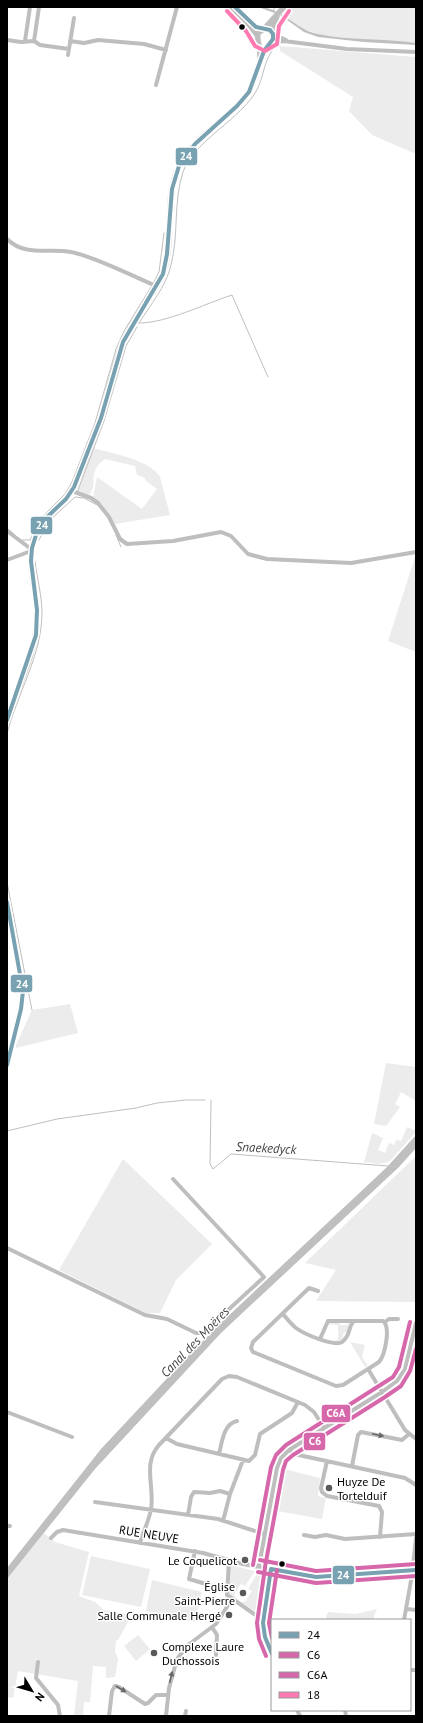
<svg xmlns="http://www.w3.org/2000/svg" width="423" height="1723" viewBox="0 0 423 1723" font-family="'PT Sans',sans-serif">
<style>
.green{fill:#ececec}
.water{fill:#bfbfbf}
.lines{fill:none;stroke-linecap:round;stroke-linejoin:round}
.stream{stroke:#bfbfbf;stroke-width:1}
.major-casing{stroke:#dbdbdb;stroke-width:6}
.minor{stroke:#bebebe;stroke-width:4}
.major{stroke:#bebebe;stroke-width:5}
.bus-1-casing{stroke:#fff;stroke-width:7}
.bus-2-casing{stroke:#fff;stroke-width:7}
.bus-3-casing{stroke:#fff;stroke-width:7}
.bus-4-casing{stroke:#fff;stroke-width:7}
.bus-1{stroke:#78a1b1;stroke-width:4}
.bus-2{stroke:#d767ab;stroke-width:4}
.bus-3{stroke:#d767ab;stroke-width:4}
.bus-4{stroke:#ff7ab1;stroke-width:4}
.oneway{fill:#686868}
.bus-dot{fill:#000;stroke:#fff;stroke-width:1.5}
.poi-dot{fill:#595959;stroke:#fff;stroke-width:1.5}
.labels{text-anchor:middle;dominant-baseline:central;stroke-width:3;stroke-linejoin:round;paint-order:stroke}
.poi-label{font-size:12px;fill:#000;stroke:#fff;text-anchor:end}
.street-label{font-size:12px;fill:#000;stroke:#fff}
.water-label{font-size:13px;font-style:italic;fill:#444;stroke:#fff}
.line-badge{stroke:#fff;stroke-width:1.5}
.badge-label{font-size:11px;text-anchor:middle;font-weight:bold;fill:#fff}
</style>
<rect width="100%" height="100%" fill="#fff"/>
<path class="green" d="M 289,7 L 416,7 L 416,43 C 384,38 338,43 309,31 C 299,28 291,20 283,14 Z
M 280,46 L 416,57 L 416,154 L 372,135 L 349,111 L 353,97 L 280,51 Z
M 93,448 C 111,453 151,460 160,477 L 170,515 L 115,524 L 111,517 L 93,498 L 97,477 L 142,509 L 157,489 L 145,480 L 145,478 L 137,475 L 135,466 L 105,459 C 86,472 99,484 89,495 L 84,494 L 78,490 Z
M 416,554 L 416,652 L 388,641 Z
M 70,1004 L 78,1033 L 16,1048 L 16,1045 L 32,1010 Z
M 386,1063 L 416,1067 L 416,1101 L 401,1092 L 395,1104 L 400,1107 L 386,1126 L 374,1124 Z
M 407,1127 L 414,1130 L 416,1127 L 416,1132 L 391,1160 C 383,1166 374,1163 364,1162 L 372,1133 L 383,1138 L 378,1150 L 385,1153 L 389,1143 L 394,1145 L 396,1140 L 401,1141 Z
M 416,1156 L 416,1302 L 316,1301 L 336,1270 L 305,1263 Z
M 123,1159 L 212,1244 L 176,1280 L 160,1313 L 146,1313 L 59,1270 Z
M 339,1322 L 340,1325 L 347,1325 L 349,1322 L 348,1333 L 345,1332 L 343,1335 L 343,1339 L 335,1342 L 335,1340 L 338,1340 L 338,1325 L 328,1324 L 328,1323 Z
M 350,1342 L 365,1345 L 362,1357 L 368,1366 L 365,1367 Z
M 280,1468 L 320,1478 L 318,1496 L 326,1498 L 322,1519 L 272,1510 Z
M 44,1533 L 55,1542 L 89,1552 L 79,1596 L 95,1602 L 104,1610 L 125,1614 L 128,1622 L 118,1640 L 116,1640 L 115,1651 L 118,1659 L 115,1677 L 106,1678 L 106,1667 L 93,1666 L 90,1702 L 84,1702 L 83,1716 L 74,1716 L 78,1681 L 18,1671 L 13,1698 L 7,1697 L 7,1579 Z
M 91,1556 L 150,1569 L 141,1607 L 82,1595 Z
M 230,1565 L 255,1571 L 245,1586 L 241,1584 L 234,1595 L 236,1596 L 234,1598 L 229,1595 Z
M 258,1572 L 265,1575 L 260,1614 L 242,1603 L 244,1601 L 245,1602 L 252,1591 L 248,1589 Z
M 152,1580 L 202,1592 L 195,1622 L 146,1611 Z
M 377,1609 L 374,1616 L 374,1620 L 325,1620 L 328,1612 L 356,1614 Z
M 138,1635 L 150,1649 L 136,1661 L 124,1646 Z"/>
<path class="water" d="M 258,7 C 283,7 295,30 318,34 C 350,41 384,38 416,43 L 416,45 L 364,42 L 318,37 L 304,32 L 280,15 Z
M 416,1135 L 416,1148 L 399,1167 L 221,1333 L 95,1469 L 7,1579 L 7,1568 L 14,1559 L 101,1449 L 187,1357 L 224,1320 L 387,1167 Z"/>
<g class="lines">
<path class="stream" d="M 273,11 L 275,7
M 154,282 L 159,272 L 164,233
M 139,323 C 150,305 166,287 171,265 C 179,235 173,202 183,172 C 193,143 235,122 253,96 C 266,78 261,61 277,45
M 139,323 C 167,323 204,304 232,295 L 268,377
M 79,492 L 78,490 L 104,421 L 126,346 L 137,327
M 7,528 L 15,535
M 116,535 L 121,547
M 22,540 L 30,540 L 42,517 L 65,494 L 72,482 L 95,423 L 116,349 L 124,331 L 151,287
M 39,540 L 48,522 L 75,497 L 84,498 L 97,505
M 7,734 C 17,694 42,655 42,613 C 42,596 37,578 35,561
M 7,882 L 32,1010
M 211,1100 L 210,1164 L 213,1169 L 231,1154 L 388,1166
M 7,1131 L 57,1119 L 136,1108 L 157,1103 L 186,1100 L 205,1100"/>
<g class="major-casing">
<path id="major" d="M 264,29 L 284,7
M 260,56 C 261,47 256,40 258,33 L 265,28 L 272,32
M 7,720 C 17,689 35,654 37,622 C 39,594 25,566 34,539 C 42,516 65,507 75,485 C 85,463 95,438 102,414 C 108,391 113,367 122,345 C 131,320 151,300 162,276 C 176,241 162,199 180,164 C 194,137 224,122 243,99 C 256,85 256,67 264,51 C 266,46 271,43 273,39 L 272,28 L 277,16
M 7,902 L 23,991 L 21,1009 L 7,1065"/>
</g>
<path class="minor" d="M 231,7 L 247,23 L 257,36
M 248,19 L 255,26 L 262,29
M 273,34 L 286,40
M 7,40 L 21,42 L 34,41 L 39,7
M 25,41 L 30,7
M 34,41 L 40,45 L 69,49
M 70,41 L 84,43 L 98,40 L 144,44 L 166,50
M 271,43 L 284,41 L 347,49 L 416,52
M 68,55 L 74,18
M 156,85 L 177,7
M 7,239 C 25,257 49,248 71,252 C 96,257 132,276 156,286
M 72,491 L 91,498 L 98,503 L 109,517 L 120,539 L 127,544 L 173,541 L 221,532 L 231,536 L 248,554 L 267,559 L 351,563 L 416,552
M 7,531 L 31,549
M 7,560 L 31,551
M 7,1248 L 145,1315 L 167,1319 L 196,1333 L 203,1333 L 264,1277 L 173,1179
M 283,1314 C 287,1319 291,1324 296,1328 C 304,1334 334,1347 342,1342 C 351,1336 348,1326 354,1321 L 383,1321 C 391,1327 385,1355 379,1362 L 343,1385 L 336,1386 L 253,1352 L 251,1348 L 253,1342 L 309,1288 L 318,1291
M 385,1322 L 389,1319 L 398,1319
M 320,1339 L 328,1321 L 353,1321
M 368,1369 L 405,1430 L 416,1439
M 7,1412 L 72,1437
M 166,1438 L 177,1444 L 249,1461 L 255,1455 L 260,1434 L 292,1413 L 298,1402
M 289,1450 L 294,1454 L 405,1478 L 416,1485
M 219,1454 C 222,1443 223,1424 237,1421
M 327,1461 L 321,1488 L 322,1492 L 327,1496 L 379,1506 L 382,1512 L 380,1537
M 352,1466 L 358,1435 L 361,1432 L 402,1440 L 409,1434
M 95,1502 L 218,1519 L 264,1534
M 188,1515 L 191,1497 L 194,1492 L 210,1493 L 220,1491 L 230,1494
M 223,1521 L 230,1494 L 243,1460
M 7,1526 L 10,1526
M 304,1535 L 315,1537 L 326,1535 L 345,1539 L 416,1534
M 51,1538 L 57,1532 L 63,1530 L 203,1553 L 243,1564 L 305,1576 L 320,1576 L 416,1570
M 140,1543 C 143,1532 149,1521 151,1509 C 155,1487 142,1464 159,1445 L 222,1379 L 229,1376 L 237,1377 L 305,1405 L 314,1412 L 324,1428
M 195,1551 L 189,1579 L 216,1587 L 227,1588
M 229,1560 L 227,1595 L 257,1616 L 264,1618
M 259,1566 L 277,1468 L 281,1458 L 289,1450 L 382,1392 L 397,1381 L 405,1369 L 416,1323
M 271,1569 L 263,1623 L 265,1637 L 272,1654
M 407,1609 L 416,1610
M 404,1620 L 412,1575 L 416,1538
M 212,1627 L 217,1635 L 216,1655
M 38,1662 L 36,1678 L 58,1705 L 60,1716
M 410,1670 L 416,1670
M 297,1710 L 300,1716
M 345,1710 L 346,1716
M 109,1716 L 112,1691 L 115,1686 L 119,1687 L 145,1704 L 148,1703 L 156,1695 L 168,1695
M 166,1716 L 169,1688 L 177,1659 L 188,1645 L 216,1624 L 232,1599
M 185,1716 L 186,1711"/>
<use href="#major" class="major"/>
<g class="bus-1-casing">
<path id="bus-1" d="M 7,720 L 36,635 L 37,610 L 31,561 L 32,548 L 36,535 L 45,519 L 66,499 L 74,487 L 101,418 L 123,342 L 163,274 L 167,254 L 172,189 L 179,166 L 195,144 L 237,106 L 249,92 L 264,51 L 273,39 L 273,34 L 270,30 L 256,27 L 235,7
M 7,902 L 23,991 L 21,1009 L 7,1065
M 271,1569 L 316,1577 L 416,1570
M 271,1569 L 263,1623 L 265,1637 L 272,1654"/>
</g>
<g class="bus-2-casing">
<path id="bus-2" d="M 265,1567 L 283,1470 L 286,1461 L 293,1455 L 385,1397 L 401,1386 L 410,1371 L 416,1349
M 265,1568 L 257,1623 L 259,1639 L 266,1656
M 258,1572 L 316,1583 L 416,1576"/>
</g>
<g class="bus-3-casing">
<path id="bus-3" d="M 260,1560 L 316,1571 L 416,1564
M 253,1565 L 271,1467 L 276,1455 L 286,1445 L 393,1377 L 399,1367 L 410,1322
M 272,1638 L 269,1623 L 277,1570"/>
</g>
<g class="bus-4-casing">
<path id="bus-4" d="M 227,11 L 246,31 L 255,46 L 265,51 L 277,44 L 279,26 L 289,11"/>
</g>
<use href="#bus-1" class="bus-1"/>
<use href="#bus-2" class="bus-2"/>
<use href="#bus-3" class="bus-3"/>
<use href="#bus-4" class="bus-4"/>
</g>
<defs><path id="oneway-solid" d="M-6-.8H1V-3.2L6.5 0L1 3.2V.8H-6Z"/></defs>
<g class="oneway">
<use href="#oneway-solid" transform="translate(378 1435) rotate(12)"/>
<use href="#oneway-solid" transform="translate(171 1677) rotate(-77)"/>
<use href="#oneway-solid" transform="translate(121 1689) rotate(30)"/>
</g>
<g class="bus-dot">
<circle cx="242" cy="27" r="3.5"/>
<circle cx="282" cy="1564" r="3.5"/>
</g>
<g class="poi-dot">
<circle cx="329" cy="1488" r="4"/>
<circle cx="245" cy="1560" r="4"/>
<circle cx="243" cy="1593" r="4"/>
<circle cx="229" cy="1615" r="4"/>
<circle cx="154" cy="1653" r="4"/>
</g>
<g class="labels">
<g class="poi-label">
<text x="337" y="1481" text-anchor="start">Huyze De<tspan x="337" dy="14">Tortelduif</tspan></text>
<text x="237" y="1560">Le Coquelicot</text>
<text x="235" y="1586">Église<tspan x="235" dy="14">Saint-Pierre</tspan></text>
<text x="221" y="1615">Salle Communale Hergé</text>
<text x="162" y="1646" text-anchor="start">Complexe Laure<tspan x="162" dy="14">Duchossois</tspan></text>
</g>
<g class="street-label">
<text transform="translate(149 1534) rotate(9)">RUE NEUVE</text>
</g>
<g class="water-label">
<text transform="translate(266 1148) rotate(3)">Snaekedyck</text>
<text transform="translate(195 1342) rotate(-46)">Canal des Moëres</text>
</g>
</g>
<g class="line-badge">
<rect x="175" y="147" width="23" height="19" rx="4" fill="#78a1b1"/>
<rect x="30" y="516" width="23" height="19" rx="4" fill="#78a1b1"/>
<rect x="10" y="974" width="23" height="19" rx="4" fill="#78a1b1"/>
<rect x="321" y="1404" width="30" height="19" rx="4" fill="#d767ab"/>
<rect x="303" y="1432" width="23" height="19" rx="4" fill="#d767ab"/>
<rect x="332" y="1565" width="23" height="20" rx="4" fill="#78a1b1"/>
</g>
<g class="badge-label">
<text x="186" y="160">24</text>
<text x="42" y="529">24</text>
<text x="22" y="988">24</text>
<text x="336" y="1417">C6A</text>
<text x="315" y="1445">C6</text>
<text x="343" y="1579">24</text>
</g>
<rect width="423" height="1723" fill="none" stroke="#000000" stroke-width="16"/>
<rect x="271" y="1619" width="140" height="92" fill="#ffffff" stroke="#999999"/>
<rect x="279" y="1632" width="20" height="6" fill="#78a1b1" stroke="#999999"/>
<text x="307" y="1639" font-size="12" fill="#000000">24</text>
<rect x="279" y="1652" width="20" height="6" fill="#d767ab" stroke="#999999"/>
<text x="307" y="1659" font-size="12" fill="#000000">C6</text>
<rect x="279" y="1672" width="20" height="6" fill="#d767ab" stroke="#999999"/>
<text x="307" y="1679" font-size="12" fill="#000000">C6A</text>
<rect x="279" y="1692" width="20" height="6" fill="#ff7ab1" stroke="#999999"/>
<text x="307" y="1699" font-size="12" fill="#000000">18</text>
<g transform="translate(32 1691) rotate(128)" stroke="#ffffff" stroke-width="3" paint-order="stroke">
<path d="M0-3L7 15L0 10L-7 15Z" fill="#000000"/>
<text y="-6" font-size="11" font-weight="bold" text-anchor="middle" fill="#000000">N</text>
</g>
</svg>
